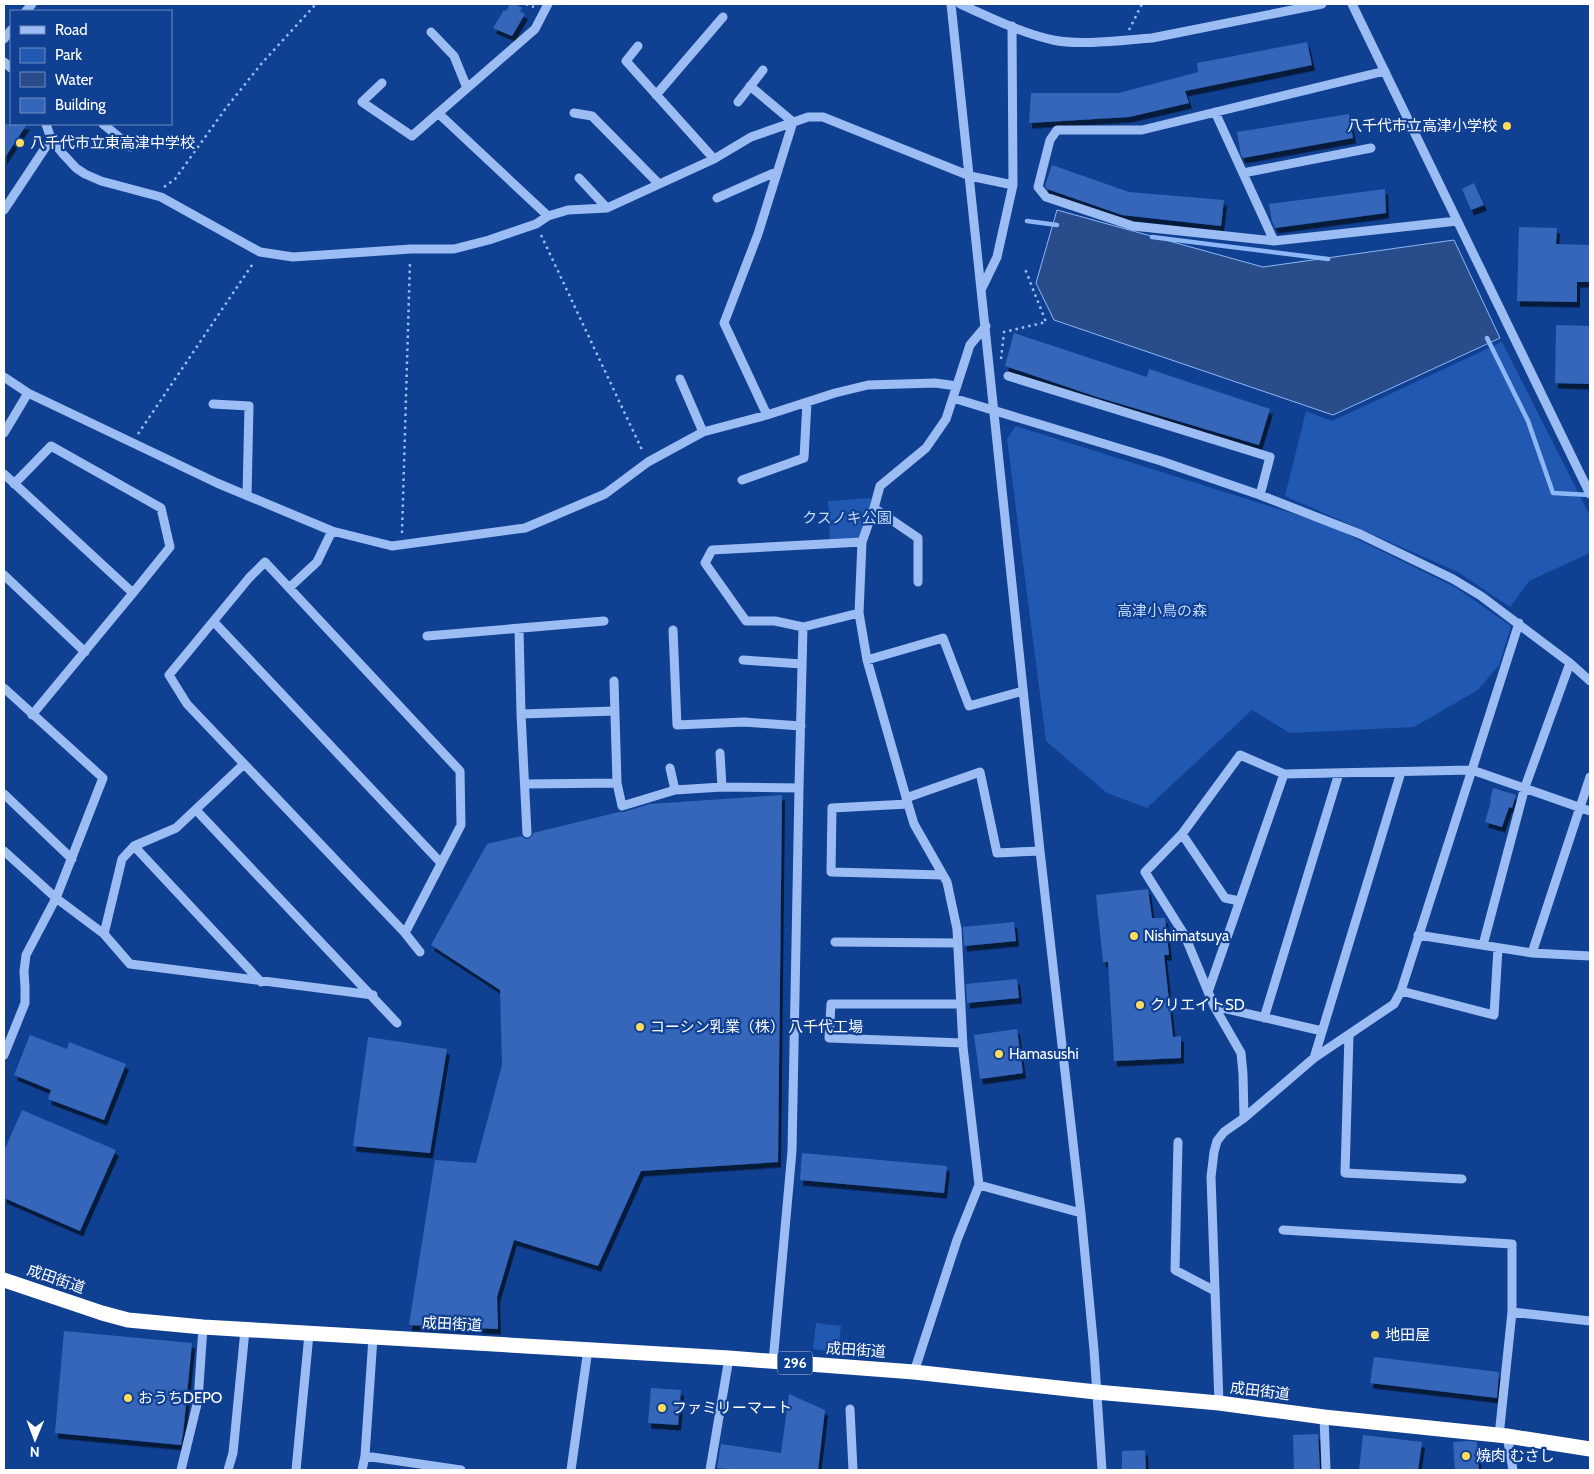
<svg xmlns="http://www.w3.org/2000/svg" width="1594" height="1474" viewBox="0 0 1594 1474" font-family="Cabin,'Noto Sans JP',sans-serif">
<style>
.green{fill:#2158b2}
.water{fill:#294c8a;stroke:#8db7f7}
.lines{fill:none;stroke-linecap:round;stroke-linejoin:round}
.stream{stroke:#8db7f7;stroke-width:4.5}
.building{fill:#3466ba;filter:url(#shadow)}
.path{stroke:#9cbdf3;stroke-width:2.5;stroke-dasharray:2.5 4;stroke-linecap:butt}
.minor{stroke:#9cbdf3;stroke-width:9}
.highway{stroke:#fff;stroke-width:15}
.poi-dot{fill:#ffdc5e;stroke:#104092;stroke-width:2}
.labels{text-anchor:middle;dominant-baseline:central;stroke-width:4.5;stroke-linejoin:round;paint-order:stroke}
.shield{fill:#104092;stroke:#b7c6de;stroke-width:1}
.shield-label{font-size:14px;font-weight:bold;fill:#fff}
.poi-label{font-size:15px;fill:#fff;stroke:#104092;text-anchor:start}
.park-label{font-size:15px;fill:#c3dafe;stroke:#104092}
.street-label{font-size:15px;fill:#fff;stroke:#104092}
</style>
<defs>
<filter id="shadow"><feDropShadow dx="3" dy="5.5" stdDeviation="0" flood-color="#0009"/></filter>
</defs>
<rect width="100%" height="100%" fill="#104092"/>
<path class="green" d="M 1502,342 L 1590,516 L 1590,553 L 1529,581 L 1510,607 L 1458,572 L 1285,496 L 1306,411 L 1332,421 Z
M 1016,426 L 1326,524 L 1455,587 L 1511,626 L 1499,665 L 1478,690 L 1414,727 L 1290,733 L 1252,710 L 1147,808 L 1107,793 L 1046,741 L 1007,439 Z
M 871,498 L 870,509 L 860,539 L 830,540 L 828,501 Z
M 816,1323 L 841,1326 L 838,1352 L 813,1349 Z"/>
<path class="water" d="M 1057,210 L 1263,267 L 1454,240 L 1500,338 L 1333,415 L 1054,320 L 1036,283 Z"/>
<g class="lines">
<path class="stream" d="M 1027,221 L 1057,225
M 1152,237 L 1328,259
M 1487,338 L 1528,421 L 1553,493 L 1590,495"/>
</g>
<path class="building" d="M 510,4 L 515,4 L 522,8 L 520,11 L 525,14 L 512,36 L 493,28 L 504,10 L 506,11 Z
M 1307,42 L 1312,65 L 1185,91 L 1189,103 L 1129,117 L 1029,123 L 1031,93 L 1119,93 L 1198,72 L 1197,63 Z
M 1349,114 L 1353,138 L 1243,158 L 1241,155 L 1237,132 Z
M 4,124 L 27,124 L 4,159 Z
M 1052,165 L 1129,192 L 1224,200 L 1221,226 L 1122,215 L 1047,189 L 1045,186 Z
M 1474,183 L 1484,205 L 1471,210 L 1462,189 Z
M 1385,189 L 1386,213 L 1275,228 L 1272,221 L 1269,204 Z
M 1519,227 L 1557,228 L 1556,244 L 1590,245 L 1590,282 L 1577,282 L 1577,302 L 1517,301 Z
M 1556,325 L 1590,326 L 1590,384 L 1555,383 Z
M 1014,333 L 1147,377 L 1149,369 L 1270,409 L 1259,445 L 1097,397 L 1005,366 Z
M 1493,788 L 1516,795 L 1512,808 L 1509,807 L 1502,827 L 1485,822 L 1491,801 L 1490,801 Z
M 782,795 L 778,1162 L 641,1171 L 598,1266 L 514,1240 L 497,1297 L 498,1329 L 409,1325 L 435,1160 L 476,1163 L 502,1065 L 500,990 L 431,945 L 487,844 L 521,836 L 524,838 L 528,839 L 532,836 L 533,833 L 619,812 L 624,812 L 650,804 Z
M 1148,889 L 1152,918 L 1165,918 L 1169,955 L 1164,955 L 1173,1037 L 1181,1036 L 1181,1058 L 1114,1061 L 1108,962 L 1103,962 L 1096,895 Z
M 1014,922 L 1016,941 L 964,946 L 963,927 Z
M 1017,979 L 1019,998 L 967,1003 L 966,984 Z
M 1017,1029 L 1023,1073 L 980,1079 L 974,1035 Z
M 30,1035 L 67,1049 L 69,1042 L 126,1064 L 104,1120 L 48,1099 L 51,1090 L 14,1075 Z
M 368,1037 L 447,1049 L 430,1153 L 353,1146 Z
M 22,1110 L 116,1150 L 80,1231 L 4,1198 L 4,1151 Z
M 802,1153 L 947,1166 L 944,1193 L 800,1180 Z
M 64,1331 L 192,1343 L 183,1434 L 181,1445 L 55,1433 Z
M 1374,1357 L 1499,1372 L 1497,1398 L 1370,1383 Z
M 651,1388 L 681,1390 L 678,1425 L 648,1423 Z
M 789,1394 L 825,1410 L 818,1470 L 735,1470 L 717,1468 L 721,1444 L 781,1453 Z
M 1318,1434 L 1320,1470 L 1294,1470 L 1293,1435 Z
M 1363,1435 L 1422,1442 L 1418,1470 L 1359,1470 Z
M 1469,1441 L 1477,1442 L 1479,1470 L 1455,1470 L 1453,1442 Z
M 1145,1450 L 1146,1470 L 1122,1470 L 1122,1451 Z"/>
<g class="lines">
<path class="path" d="M 526,4 L 534,7
M 1129,30 L 1142,4
M 164,187 L 175,179 L 226,108 L 262,63 L 316,4
M 541,235 L 643,452
M 1001,359 L 1004,332 L 1046,322 L 1025,269
M 138,434 L 254,262
M 402,533 L 410,261"/>
<path class="minor" d="M 951,4 L 1040,851 L 1081,1213 L 1094,1350 L 1102,1470
M 960,4 C 989,17 1021,33 1053,40 C 1080,46 1124,40 1152,38 L 1322,4
M 1352,4 L 1590,494
M 26,11 L 32,4
M 431,32 L 454,56 L 467,88
M 4,39 L 11,30
M 638,46 L 626,61 L 714,159
M 4,62 L 11,68
M 1385,71 L 1142,130 L 1057,130 L 1050,140 L 1038,187 L 1046,197 L 1133,226 L 1274,241 L 1457,221
M 382,83 L 362,102 L 412,136 L 535,29 L 548,4
M 750,86 L 793,122 L 758,234 L 724,323 L 767,415
M 656,95 L 723,17
M 738,102 L 763,70
M 1215,112 L 1274,241
M 438,113 L 548,216
M 574,113 L 592,116 L 658,183
M 46,124 L 51,139 L 63,154 L 76,168 L 85,174 L 101,181 L 161,197 L 260,252 L 293,257 L 411,249 L 454,249 L 489,240 L 536,224 L 548,216 L 568,210 L 607,208 L 714,159 L 751,137 L 808,117 L 823,117 L 970,176 L 1013,185
M 103,124 L 131,147
M 1243,173 L 1371,148
M 579,178 L 607,208
M 717,198 L 778,171
M 4,210 L 51,139
M 982,288 L 997,257 L 1013,185 L 1012,26
M 1008,376 L 1270,457 L 1260,495
M 4,377 L 28,393 L 217,483 L 332,531 L 392,546 L 525,528 L 605,494 L 648,462 L 703,432 L 767,415 L 835,393 L 868,385 L 935,383 L 957,386
M 680,379 L 703,432
M 953,398 L 1161,461 L 1260,495 L 1360,534 L 1453,579 L 1481,596 L 1570,663 L 1590,681
M 213,404 L 249,406 L 247,496
M 4,433 L 28,393
M 4,474 L 133,593 L 32,715
M 742,480 L 804,458 L 807,402
M 14,484 L 51,446 L 161,508 L 170,547 L 133,593
M 874,508 L 918,538 L 918,582
M 4,575 L 85,652
M 289,588 L 317,562 L 332,531
M 859,613 L 803,627 L 775,621 L 746,621 L 705,563 L 712,550 L 862,542
M 214,622 L 441,863
M 519,629 L 521,714 L 527,833
M 673,630 L 677,725 L 744,722 L 801,726
M 427,636 L 604,621
M 743,660 L 802,664
M 867,660 L 943,638 L 969,706 L 1023,691
M 614,681 L 617,783 L 622,806 L 675,790 L 722,787 L 799,788
M 4,688 L 103,778 L 56,898 L 26,955 L 24,971 L 25,987 L 25,1003 L 4,1055
M 521,714 L 615,711
M 720,753 L 722,787
M 670,768 L 675,790
M 525,784 L 617,783
M 4,794 L 72,859
M 906,798 L 980,772 L 997,853 L 1040,851
M 908,804 L 832,808 L 831,872 L 943,875
M 196,810 L 397,1023
M 1182,834 L 1225,898 L 1239,901
M 134,846 L 261,982
M 4,851 L 56,898 L 104,934 L 122,859 L 134,846 L 176,828 L 244,764
M 405,933 L 461,825 L 460,771 L 265,562 L 249,578 L 169,675 L 187,704 L 405,933 L 420,952
M 104,934 L 130,964 L 373,995
M 1418,935 L 1532,953 L 1590,956
M 835,942 L 957,943
M 1483,945 L 1525,787 L 1570,663
M 1532,953 L 1590,777
M 1401,991 L 1494,1015 L 1498,948
M 1208,992 L 1284,774
M 961,1004 L 831,1004 L 829,1038 L 963,1043
M 1214,1006 L 1322,1031
M 1264,1018 L 1339,773
M 1349,1035 L 1345,1173 L 1462,1179
M 1314,1058 L 1401,772
M 1244,1118 L 1243,1074 L 1241,1053 L 1214,1006 L 1185,936 L 1145,872 L 1182,834 L 1240,755 L 1284,774 L 1472,770 L 1590,811
M 1178,1142 L 1175,1270 L 1215,1291
M 979,1185 L 1081,1213
M 1283,1230 L 1512,1244 L 1512,1312 L 1499,1436
M 1512,1312 L 1590,1321
M 773,1362 L 792,1151 L 799,788 L 803,627
M 914,1372 L 957,1240 L 979,1185 L 963,1047 L 957,929 L 947,882 L 914,824 L 908,804 L 867,660 L 859,613 L 862,542 L 874,508 L 880,486 L 926,448 L 946,419 L 970,345 L 986,326
M 1219,1403 L 1211,1177 L 1214,1152 L 1217,1141 L 1224,1132 L 1244,1118 L 1314,1058 L 1394,1004 L 1401,991 L 1519,623
M 850,1409 L 853,1470
M 1324,1417 L 1326,1470
M 1507,1436 L 1513,1470
M 365,1456 L 461,1470
M 181,1470 L 198,1400 L 203,1327
M 228,1470 L 233,1453 L 245,1330
M 296,1470 L 309,1334
M 362,1470 L 365,1456 L 373,1337
M 571,1470 L 588,1349
M 710,1470 L 729,1358"/>
<path class="highway" d="M 4,1280 L 102,1313 L 128,1320 L 203,1327 L 729,1358 L 914,1372 L 1096,1392 L 1219,1403 L 1324,1417 L 1507,1436 L 1590,1449"/>
</g>
<g class="poi-dot">
<circle cx="1507" cy="126" r="5"/>
<circle cx="20" cy="143" r="5"/>
<circle cx="1134" cy="936" r="5"/>
<circle cx="1140" cy="1005" r="5"/>
<circle cx="640" cy="1027" r="5"/>
<circle cx="999" cy="1054" r="5"/>
<circle cx="1375" cy="1335" r="5"/>
<circle cx="128" cy="1398" r="5"/>
<circle cx="662" cy="1408" r="5"/>
<circle cx="1466" cy="1456" r="5"/>
</g>
<g class="labels">
<rect class="shield" x="777.5" y="1351.5" width="35" height="23" rx="4"/>
<g class="shield-label">
<text x="795" y="1363">296</text>
</g>
<g class="poi-label">
<text x="1497" y="126" text-anchor="end">八千代市立高津小学校</text>
<text x="30" y="143">八千代市立東高津中学校</text>
<text x="1144" y="936">Nishimatsuya</text>
<text x="1150" y="1005">クリエイトSD</text>
<text x="650" y="1027">コーシン乳業（株） 八千代工場</text>
<text x="1009" y="1054">Hamasushi</text>
<text x="1385" y="1335">地田屋</text>
<text x="138" y="1398">おうちDEPO</text>
<text x="672" y="1408">ファミリーマート</text>
<text x="1476" y="1456">焼肉 むさし</text>
</g>
<g class="park-label">
<text x="847" y="518">クスノキ公園</text>
<text x="1162" y="611">高津小鳥の森</text>
</g>
<g class="street-label">
<text transform="translate(56 1279) rotate(19)">成田街道</text>
<text transform="translate(452 1324) rotate(3)">成田街道</text>
<text transform="translate(856 1350) rotate(4)">成田街道</text>
<text transform="translate(1260 1391) rotate(7)">成田街道</text>
</g>
</g>
<rect width="1594" height="1474" fill="none" stroke="#ffffff" stroke-width="10"/>
<rect x="10" y="10" width="162" height="115" fill="#104092" stroke="#708cbe"/>
<rect x="20" y="26" width="25" height="8" fill="#9cbdf3" stroke="#708cbe"/>
<text x="55" y="35" font-size="15" fill="#ffffff">Road</text>
<rect x="20" y="48" width="25" height="15" fill="#2158b2" stroke="#708cbe"/>
<text x="55" y="60" font-size="15" fill="#ffffff">Park</text>
<rect x="20" y="72" width="25" height="15" fill="#294c8a" stroke="#708cbe"/>
<text x="55" y="85" font-size="15" fill="#ffffff">Water</text>
<rect x="20" y="98" width="25" height="15" fill="#3466ba" stroke="#708cbe"/>
<text x="55" y="110" font-size="15" fill="#ffffff">Building</text>
<g transform="translate(35 1439) rotate(181)" stroke="#104092" stroke-width="4" paint-order="stroke">
<path d="M0-4L9 19L0 12L-9 19Z" fill="#ffffff"/>
<text y="-8" font-size="14" font-weight="bold" text-anchor="middle" fill="#ffffff">N</text>
</g>
</svg>
